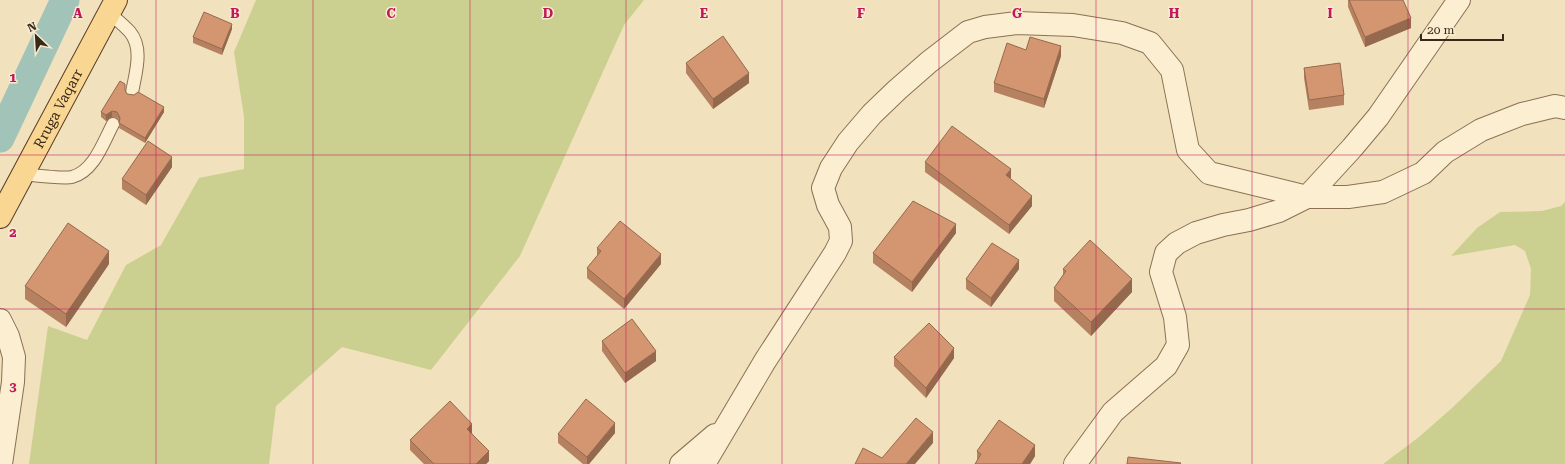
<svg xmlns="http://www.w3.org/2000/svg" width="1565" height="464" viewBox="0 0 1565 464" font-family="'Roboto Serif',serif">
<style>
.green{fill:#cbd090}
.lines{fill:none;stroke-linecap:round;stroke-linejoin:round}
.canal{stroke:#a1c3b8;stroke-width:29}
.lane-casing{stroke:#8b7055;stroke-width:14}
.street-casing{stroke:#8b7055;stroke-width:24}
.primary-casing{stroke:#583e2a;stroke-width:24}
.lane{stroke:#fceed1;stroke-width:12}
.street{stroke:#fceed1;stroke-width:22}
.primary{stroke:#f9d691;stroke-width:22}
.wall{fill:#b58160}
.shaded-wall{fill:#94694e}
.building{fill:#d39670;stroke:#94694e}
.grid{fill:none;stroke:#c2185b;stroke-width:1;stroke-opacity:0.55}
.labels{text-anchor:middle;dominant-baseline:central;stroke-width:3;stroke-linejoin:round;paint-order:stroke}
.street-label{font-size:14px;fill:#39291b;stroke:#f8ebce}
.grid-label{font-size:13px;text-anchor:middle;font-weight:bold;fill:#c2185b;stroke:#f8ebce;stroke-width:3;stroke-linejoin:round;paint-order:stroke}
</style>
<rect width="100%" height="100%" fill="#f2e1bd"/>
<path class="green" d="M 256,0 L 644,0 L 624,25 L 520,256 L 431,370 L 342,347 L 276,406 L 269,464 L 29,464 L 48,326 L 87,340 L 126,265 L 161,245 L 199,178 L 244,169 L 244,117 L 234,52 Z
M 1565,202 L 1565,464 L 1383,464 L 1419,437 L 1452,408 L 1501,361 L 1530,295 L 1531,269 L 1525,251 L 1515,245 L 1451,256 L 1477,228 L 1500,212 L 1542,211 L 1561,206 Z"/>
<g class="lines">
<path class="canal" d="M 0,138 L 65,0"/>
<g class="lane-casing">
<path id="lane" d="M 109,13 C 116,19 124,25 130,32 C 144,49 135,74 132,93
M 23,174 C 33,175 64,179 72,177 C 94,171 103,143 113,124"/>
</g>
<g class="street-casing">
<path id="street" d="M 0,320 L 8,336 L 14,357 L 13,382 L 1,464
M 681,464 L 715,435
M 704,464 L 765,361 L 835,253 L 841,241 L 840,227 L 828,205 L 823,188 L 831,168 L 848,142 L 872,114 L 897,90 L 929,62 L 968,32 L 985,27 L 1017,23 L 1073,25 L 1122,33 L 1150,43 L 1172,70 L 1188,150 L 1209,173 L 1307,197 L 1348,197 L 1383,192 L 1423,173 L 1445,152 L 1481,130 L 1522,114 L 1555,106 L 1565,108
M 1075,464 L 1113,412 L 1166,366 L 1178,345 L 1175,317 L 1161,272 L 1166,253 L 1177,243 L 1196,233 L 1223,225 L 1249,220 L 1279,211 L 1307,197 L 1352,148 L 1378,117 L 1459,0"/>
</g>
<g class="primary-casing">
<g id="primary">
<path id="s1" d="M 0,217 L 116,0"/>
</g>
</g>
<use href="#lane" class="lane"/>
<use href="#street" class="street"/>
<use href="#primary" class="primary"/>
</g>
<path class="wall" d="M 1348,0 L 1403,0 L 1411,28 L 1365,47 L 1348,7 Z
M 232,29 L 222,55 L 193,43 L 193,37 Z
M 1026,50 L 1061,56 L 1044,108 L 994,92 L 994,83 Z
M 686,63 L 749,83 L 713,109 L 686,73 Z
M 1304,68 L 1344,95 L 1344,105 L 1309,110 L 1304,78 Z
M 125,90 L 127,94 L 164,112 L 145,143 L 119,128 L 120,122 L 117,118 L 112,117 L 106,121 L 101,117 L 101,112 Z
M 925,162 L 1011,179 L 1032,206 L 1009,234 L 925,172 Z
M 172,167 L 146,205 L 122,189 L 122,179 Z
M 956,233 L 912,292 L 873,263 L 873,253 Z
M 597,248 L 661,264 L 624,309 L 587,278 L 587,268 L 597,256 Z
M 109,264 L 66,327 L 25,299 L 25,286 Z
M 1019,269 L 991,307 L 966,289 L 966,279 Z
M 1063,269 L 1132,292 L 1091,336 L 1054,301 L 1054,288 L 1063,275 Z
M 602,341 L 656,361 L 625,383 L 602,351 Z
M 894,357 L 954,358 L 926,398 L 894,366 Z
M 472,433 L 489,461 L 486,464 L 424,464 L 410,450 L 410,440 Z
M 615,433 L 589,464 L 583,464 L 558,443 L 558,434 Z
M 977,451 L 1035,456 L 1030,464 L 975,464 L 977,461 Z"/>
<path class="shaded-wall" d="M 1411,18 L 1411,28 L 1365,47 L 1365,37 Z
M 232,24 L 232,29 L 222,55 L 222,49 Z
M 1061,46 L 1061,56 L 1044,108 L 1044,99 Z
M 749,73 L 749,83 L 713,109 L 713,99 Z
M 164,107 L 164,112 L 145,143 L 145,138 Z
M 112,111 L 112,117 L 106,121 L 106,115 Z
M 172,157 L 172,167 L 146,205 L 146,195 Z
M 1011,169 L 1011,179 L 1006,185 L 1006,175 Z
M 1032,196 L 1032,206 L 1009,234 L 1009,225 Z
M 956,224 L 956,233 L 912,292 L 912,282 Z
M 109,251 L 109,264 L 66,327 L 66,314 Z
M 661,254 L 661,264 L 624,309 L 624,299 Z
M 1019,260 L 1019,269 L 991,307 L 991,298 Z
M 1132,279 L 1132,292 L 1091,336 L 1091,322 Z
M 954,348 L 954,358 L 926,398 L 926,388 Z
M 656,351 L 656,361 L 625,383 L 625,373 Z
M 615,423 L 615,433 L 589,464 L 587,464 L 587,457 Z
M 472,424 L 472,433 L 467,438 L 467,429 Z
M 933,432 L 933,443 L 915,464 L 906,464 Z
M 1035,445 L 1035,456 L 1030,464 L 1022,464 Z
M 489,451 L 489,461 L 486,464 L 476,464 Z"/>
<path class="building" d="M 1349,0 L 1403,0 L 1411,18 L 1365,37 Z
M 204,12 L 232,24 L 222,49 L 193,37 Z
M 723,36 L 749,73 L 713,99 L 686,63 Z
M 1030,37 L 1061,46 L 1044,99 L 994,83 L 1007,43 L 1026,50 Z
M 1340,63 L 1344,95 L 1309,100 L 1304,68 Z
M 120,81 L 125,84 L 125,90 L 127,94 L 134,95 L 138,92 L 164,107 L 145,138 L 119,123 L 120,118 L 117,112 L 112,111 L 106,115 L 101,112 Z
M 952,126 L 1011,169 L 1006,175 L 1032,196 L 1009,225 L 925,162 Z
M 148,141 L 172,157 L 146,195 L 122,179 Z
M 913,201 L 956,224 L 912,282 L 873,253 Z
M 620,221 L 661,254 L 624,299 L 587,268 L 601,251 L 597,248 Z
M 68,223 L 109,251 L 66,314 L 25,286 Z
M 1090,240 L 1132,279 L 1091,322 L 1054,288 L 1066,271 L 1063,269 Z
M 992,243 L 1019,260 L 991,298 L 966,279 Z
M 632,319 L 656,351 L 625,373 L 602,341 Z
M 929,323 L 954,348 L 926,388 L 894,357 Z
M 586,399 L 615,423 L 587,457 L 558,434 Z
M 450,401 L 472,424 L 467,429 L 489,451 L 476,464 L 434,464 L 410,440 Z
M 916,418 L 933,432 L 906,464 L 855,464 L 863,448 L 882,458 Z
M 999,420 L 1035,445 L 1022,464 L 975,464 L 981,454 L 977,451 Z
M 1128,457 L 1181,463 L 1180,464 L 1127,464 Z"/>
<path class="grid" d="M 156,0 L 156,464M 313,0 L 313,464M 470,0 L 470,464M 626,0 L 626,464M 782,0 L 782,464M 939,0 L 939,464M 1096,0 L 1096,464M 1252,0 L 1252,464M 1408,0 L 1408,464M 0,155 L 1565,155M 0,309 L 1565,309"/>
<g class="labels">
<g class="street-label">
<text stroke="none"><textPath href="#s1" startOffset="123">Rruga Vaqarr</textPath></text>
</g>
</g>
<g class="grid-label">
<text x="78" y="18">A</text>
<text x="235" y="18">B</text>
<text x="391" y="18">C</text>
<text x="548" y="18">D</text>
<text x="704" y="18">E</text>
<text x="861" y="18">F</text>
<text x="1017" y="18">G</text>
<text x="1174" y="18">H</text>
<text x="1330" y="18">I</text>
<text x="13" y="82">1</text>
<text x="13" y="237">2</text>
<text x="13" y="391">3</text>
</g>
<g transform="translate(36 36) rotate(335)" stroke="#f8ebce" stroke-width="3" paint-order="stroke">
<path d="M0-3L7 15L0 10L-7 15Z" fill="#39291b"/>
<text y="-6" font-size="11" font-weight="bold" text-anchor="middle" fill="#39291b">N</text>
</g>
<path d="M1421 34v6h82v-6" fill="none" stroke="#39291b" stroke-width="2"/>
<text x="1427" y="34" font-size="12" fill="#39291b" stroke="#f8ebce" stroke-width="3" paint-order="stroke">20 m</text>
</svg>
